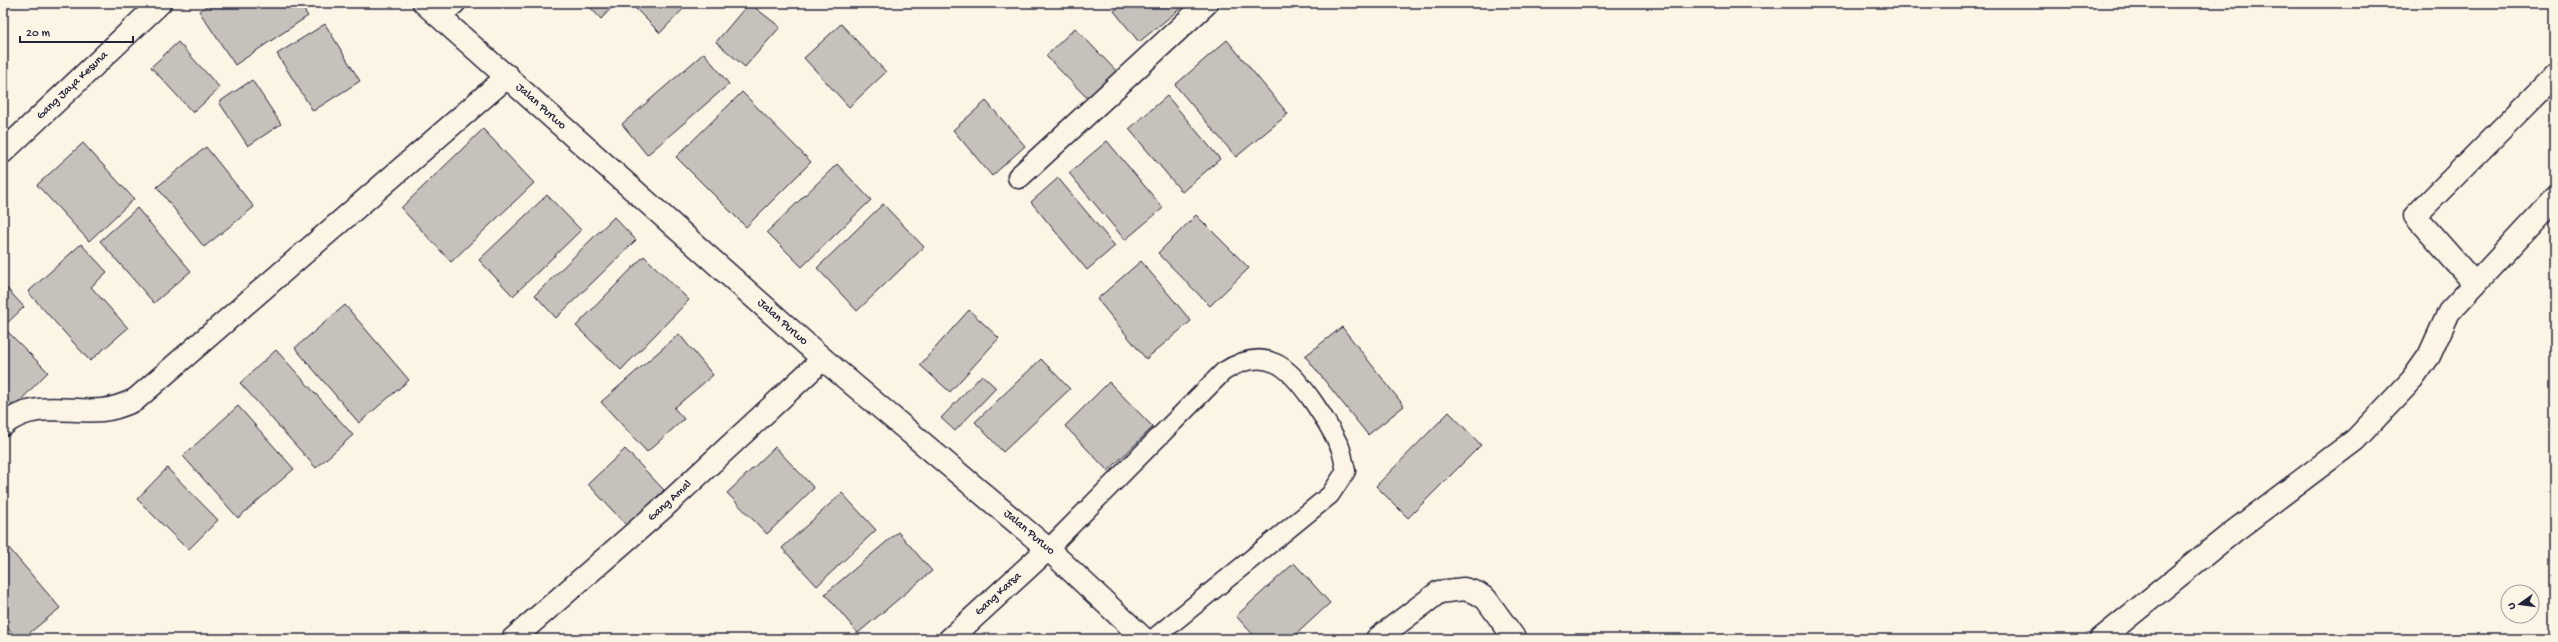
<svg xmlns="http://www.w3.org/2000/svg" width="2558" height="642" viewBox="0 0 2558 642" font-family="'Gochi Hand',sans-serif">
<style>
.building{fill:#c6c1bb;stroke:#22223b}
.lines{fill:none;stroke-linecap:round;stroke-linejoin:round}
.lane-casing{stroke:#22223b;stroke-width:21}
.street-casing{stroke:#22223b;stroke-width:25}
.secondary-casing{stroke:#22223b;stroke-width:25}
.lane{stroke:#fcf5e5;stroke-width:18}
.street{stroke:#fcf5e5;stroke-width:22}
.secondary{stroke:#fcf5e5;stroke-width:22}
.labels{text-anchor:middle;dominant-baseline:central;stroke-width:3.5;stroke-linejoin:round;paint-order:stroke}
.street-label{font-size:12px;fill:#22223b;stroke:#fcf5e5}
</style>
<rect width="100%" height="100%" fill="#fcf5e5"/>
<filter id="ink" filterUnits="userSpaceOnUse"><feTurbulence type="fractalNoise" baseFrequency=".025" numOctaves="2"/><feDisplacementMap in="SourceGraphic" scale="8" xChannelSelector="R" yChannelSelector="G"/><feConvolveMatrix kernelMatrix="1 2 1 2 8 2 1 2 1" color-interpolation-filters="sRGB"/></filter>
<g filter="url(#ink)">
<path class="building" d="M 211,3 L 299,3 L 308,16 L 235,65 L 199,11 Z
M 586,3 L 616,3 L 601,19 Z
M 630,3 L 689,3 L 660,33 Z
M 749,3 L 780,27 L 745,67 L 716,42 Z
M 1124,3 L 1187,3 L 1139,42 L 1114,11 Z
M 325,24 L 360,81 L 313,111 L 277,54 Z
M 841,24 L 886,72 L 849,107 L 804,58 Z
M 1075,28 L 1123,78 L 1094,105 L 1046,56 Z
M 1227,40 L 1288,114 L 1236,157 L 1175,85 Z
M 178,42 L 220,88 L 193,113 L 151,67 Z
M 704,53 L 729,84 L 647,155 L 622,124 Z
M 252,80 L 281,124 L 248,146 L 219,102 Z
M 742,92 L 811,162 L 746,227 L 676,157 Z
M 1167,96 L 1220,159 L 1182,192 L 1129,129 Z
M 986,101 L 1025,146 L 992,176 L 953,130 Z
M 483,129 L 534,183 L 451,262 L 401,208 Z
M 1107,141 L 1163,208 L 1125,240 L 1069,173 Z
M 83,143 L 134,199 L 89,241 L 37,185 Z
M 206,147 L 254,207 L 204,247 L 157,187 Z
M 837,164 L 871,200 L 802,267 L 767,232 Z
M 1058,178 L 1115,246 L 1087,270 L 1031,202 Z
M 547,195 L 581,230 L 513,296 L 479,260 Z
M 883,204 L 924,247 L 857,311 L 817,268 Z
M 137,208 L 191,271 L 154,303 L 100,241 Z
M 1196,215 L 1249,268 L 1210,306 L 1158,253 Z
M 614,217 L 636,240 L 556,318 L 535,295 Z
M 81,244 L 107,272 L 91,287 L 128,328 L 90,361 L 28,292 Z
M 644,256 L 689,300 L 621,370 L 576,326 Z
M 1141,261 L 1191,321 L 1146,359 L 1097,299 Z
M 3,284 L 24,307 L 3,327 L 48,372 L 14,407 L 3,395 Z
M 345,305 L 409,380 L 359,423 L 295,348 Z
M 969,310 L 999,338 L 950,392 L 920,365 Z
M 1342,327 L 1404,406 L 1368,435 L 1305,356 Z
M 679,334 L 713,375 L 674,408 L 684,419 L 647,452 L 601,402 Z
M 276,350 L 353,435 L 316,468 L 240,383 Z
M 1041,359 L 1070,389 L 1003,452 L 975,422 Z
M 982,375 L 996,388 L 955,431 L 941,418 Z
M 1109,382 L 1153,427 L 1108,471 L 1065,426 Z
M 238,406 L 294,469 L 238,518 L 183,456 Z
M 1449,412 L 1481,445 L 1408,518 L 1376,486 Z
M 775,447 L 814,488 L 767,534 L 727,493 Z
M 625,449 L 664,490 L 627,526 L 588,484 Z
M 167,468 L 218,520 L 188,550 L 137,499 Z
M 842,493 L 876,530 L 817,586 L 782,548 Z
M 898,532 L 932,571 L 858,633 L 825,594 Z
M 8,547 L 60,608 L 22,639 L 17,639 L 3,623 L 3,551 Z
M 1294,563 L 1330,603 L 1291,639 L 1257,639 L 1236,616 Z"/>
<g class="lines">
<g class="lane-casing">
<path id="lane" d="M 1048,549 L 1223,372 C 1238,362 1257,355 1275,363 C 1298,372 1329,425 1340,447 C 1343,455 1344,464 1346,471 L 1330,495 L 1153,639"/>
</g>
<g class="street-casing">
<g id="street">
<path id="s1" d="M 3,152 L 160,3"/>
<path d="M 1019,177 L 1207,3"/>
<path d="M 2475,284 L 2415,216 L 2555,75"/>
<path d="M 3,425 C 32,400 68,413 102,410 C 114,409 124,405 135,400 L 508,76"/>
<path id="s2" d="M 513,639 L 663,508 L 823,359"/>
<path id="s3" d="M 950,639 L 1048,549"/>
<path d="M 1377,639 L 1439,592 L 1464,589 L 1477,593 L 1486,599 L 1515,639"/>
<path d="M 2101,639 L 2233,532 L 2355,440 L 2412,380 L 2429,356 L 2449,312 L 2555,198"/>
</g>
</g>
<g class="secondary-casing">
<g id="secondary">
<path id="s4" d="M 424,3 L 823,359 L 1048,549 L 1144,639"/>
<path d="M 439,16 L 454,3"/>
</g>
</g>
<use href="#lane" class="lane"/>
<use href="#street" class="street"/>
<use href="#secondary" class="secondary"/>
</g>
</g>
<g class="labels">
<g class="street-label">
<text stroke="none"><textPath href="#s1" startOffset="96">Gang Jaya Kesuna</textPath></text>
<text stroke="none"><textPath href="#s4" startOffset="156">Jalan Purwo</textPath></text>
<text stroke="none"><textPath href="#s4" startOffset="480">Jalan Purwo</textPath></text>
<text stroke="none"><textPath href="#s2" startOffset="209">Gang Amal</textPath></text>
<text stroke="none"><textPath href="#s4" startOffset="804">Jalan Purwo</textPath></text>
<text stroke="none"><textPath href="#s3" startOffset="66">Gang Karsa</textPath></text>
</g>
</g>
<rect width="2558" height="642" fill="none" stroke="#fcf5e5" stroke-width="16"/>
<rect x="8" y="8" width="2542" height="626" fill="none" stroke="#22223b" stroke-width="1.5" filter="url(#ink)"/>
<g transform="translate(2520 604) rotate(256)"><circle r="19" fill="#fcf5e5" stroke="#a5a1a1"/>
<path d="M0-3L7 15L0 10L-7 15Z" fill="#22223b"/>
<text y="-6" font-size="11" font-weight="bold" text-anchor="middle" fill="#22223b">U</text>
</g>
<path d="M20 36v6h113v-6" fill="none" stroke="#22223b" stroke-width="2"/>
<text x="26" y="36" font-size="12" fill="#22223b" stroke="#fcf5e5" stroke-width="3" paint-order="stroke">20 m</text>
</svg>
